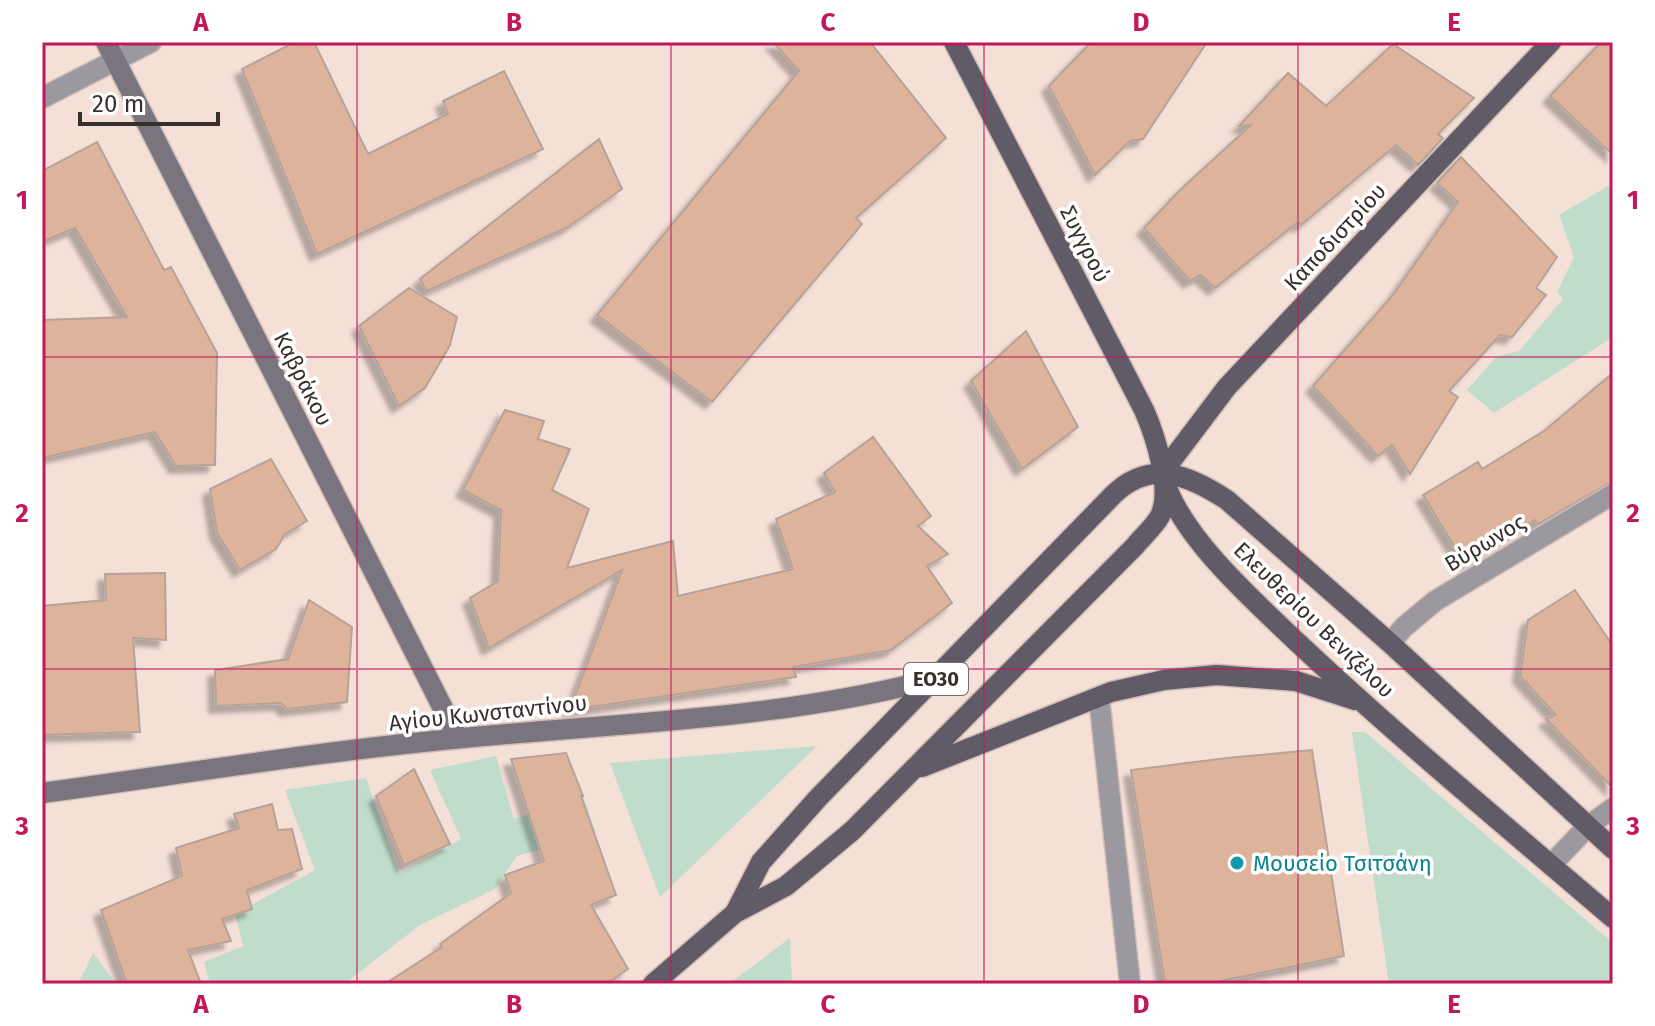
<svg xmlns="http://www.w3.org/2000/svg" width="1655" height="1026" viewBox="0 0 1655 1026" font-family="'Fira Sans',sans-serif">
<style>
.green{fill:#bfddca}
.building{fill:#deb39b;stroke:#b5a399;stroke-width:2;filter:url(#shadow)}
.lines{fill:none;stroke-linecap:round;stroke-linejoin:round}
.street-casing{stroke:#cfbdb6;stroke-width:23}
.secondary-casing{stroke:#cfbdb6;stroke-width:23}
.primary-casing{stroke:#cfbdb6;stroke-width:23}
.street{stroke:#9c98a0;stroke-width:20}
.secondary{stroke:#79747e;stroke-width:20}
.primary{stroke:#615a67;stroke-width:20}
.grid{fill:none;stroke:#c2185b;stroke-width:2;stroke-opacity:0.55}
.culture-dot{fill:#0f9aa8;stroke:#fff;stroke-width:3}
.labels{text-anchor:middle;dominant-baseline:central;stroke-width:7;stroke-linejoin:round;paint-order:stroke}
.shield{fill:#fff;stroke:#736d6b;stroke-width:2}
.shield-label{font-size:20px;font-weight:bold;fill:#372f2c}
.street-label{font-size:22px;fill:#372f2c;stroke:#fff}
.culture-label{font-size:22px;fill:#0d838f;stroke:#fff;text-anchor:start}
.neatline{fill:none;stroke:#c2185b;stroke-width:3}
.grid-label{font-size:26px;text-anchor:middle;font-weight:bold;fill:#c2185b}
</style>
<defs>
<filter id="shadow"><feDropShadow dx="-7" dy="7" stdDeviation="2" flood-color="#0004"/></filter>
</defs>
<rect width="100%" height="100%" fill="#f5e0d8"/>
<path class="green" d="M 1610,185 L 1613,188 L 1613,337 L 1494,413 L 1467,390 L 1496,357 L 1519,351 L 1563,299 L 1557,292 L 1574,257 L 1559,215 Z
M 1352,732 L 1365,732 L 1613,943 L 1613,984 L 1389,984 Z
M 817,746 L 660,897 L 610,763 Z
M 496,756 L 514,819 L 583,796 L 596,833 L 517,856 L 495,889 L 420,925 L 344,984 L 210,984 L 204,962 L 243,946 L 235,914 L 315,870 L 285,790 L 366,778 L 399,874 L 461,839 L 430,770 Z
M 790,938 L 792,984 L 729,984 Z
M 93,953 L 116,984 L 78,984 Z"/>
<path class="building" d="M 295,42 L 314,42 L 368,154 L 448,114 L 443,101 L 504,71 L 543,149 L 317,254 L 242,69 Z
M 773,42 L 870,42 L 946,138 L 856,218 L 862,224 L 712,402 L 597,315 L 799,71 Z
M 1091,42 L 1207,42 L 1143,139 L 1130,141 L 1095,175 L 1049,86 Z
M 1601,42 L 1613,42 L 1613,155 L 1550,96 Z
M 1393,44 L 1474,98 L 1438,134 L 1443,138 L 1418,165 L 1396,145 L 1301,225 L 1298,222 L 1215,288 L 1201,275 L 1190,281 L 1144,228 L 1180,190 L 1251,125 L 1239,126 L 1288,73 L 1326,106 Z
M 599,139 L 622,189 L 568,227 L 427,291 L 420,279 Z
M 97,142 L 164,270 L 171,267 L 217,353 L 215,465 L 176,466 L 155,432 L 42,458 L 42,320 L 127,317 L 75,228 L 42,242 L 42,171 Z
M 1461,157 L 1557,257 L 1536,288 L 1546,295 L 1512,337 L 1500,335 L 1449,391 L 1458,397 L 1410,474 L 1392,445 L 1378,456 L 1313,386 L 1393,295 L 1458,202 L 1437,183 Z
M 409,288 L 457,317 L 450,345 L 425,388 L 399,406 L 359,326 Z
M 1026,331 L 1078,427 L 1022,469 L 971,381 Z
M 1613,373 L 1613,481 L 1538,524 L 1535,520 L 1465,564 L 1423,495 L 1478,462 L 1482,469 L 1544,431 Z
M 505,410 L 544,421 L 538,439 L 570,449 L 552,490 L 589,509 L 567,568 L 673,541 L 678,596 L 793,569 L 776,519 L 835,492 L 824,473 L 873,437 L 931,516 L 918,526 L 948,554 L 927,566 L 952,603 L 891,650 L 793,667 L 796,677 L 570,710 L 622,570 L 489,648 L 470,598 L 498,581 L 501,510 L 463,490 Z
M 271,459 L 307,521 L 285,534 L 276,549 L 240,570 L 217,533 L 210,489 Z
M 165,573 L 166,640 L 133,638 L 140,732 L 42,735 L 42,606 L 106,600 L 105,574 Z
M 1575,590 L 1613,646 L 1613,788 L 1546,719 L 1556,715 L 1520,676 L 1528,620 Z
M 309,600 L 352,627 L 347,702 L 287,709 L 281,703 L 216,706 L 215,670 L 288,659 Z
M 1312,750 L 1344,956 L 1205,984 L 1165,984 L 1131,770 L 1227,758 Z
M 566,753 L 583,796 L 581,796 L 616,895 L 591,905 L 628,969 L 606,984 L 385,984 L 442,947 L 440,944 L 511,893 L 505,875 L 544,861 L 511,759 Z
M 414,769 L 450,844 L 404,865 L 376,796 Z
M 272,804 L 278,830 L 292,829 L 302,869 L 247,890 L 252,909 L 222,919 L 231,941 L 188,950 L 201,984 L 127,984 L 101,910 L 182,876 L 176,848 L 239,828 L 234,814 Z"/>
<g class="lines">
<g class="street-casing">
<path id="street" d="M 42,98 L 151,42
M 1390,643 L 1404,627 L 1435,601 L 1613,494
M 1099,697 L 1130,984
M 1551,865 L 1588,826 L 1613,808"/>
</g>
<g class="secondary-casing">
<path id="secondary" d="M 106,42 L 458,738
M 42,793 C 182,774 322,751 463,738 C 619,723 786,719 937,678"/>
</g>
<g class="primary-casing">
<path id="primary" d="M 1162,473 L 1227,387 L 1551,42
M 1166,485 C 1186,541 1254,601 1297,642 C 1399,738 1507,827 1613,918
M 922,767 L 1111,692 L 1164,680 L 1217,675 L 1296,681 L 1355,700
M 735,913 L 761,862 L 818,798 L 1114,494 C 1151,459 1189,475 1227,500 L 1390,643 L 1613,849
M 653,984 L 735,913 L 786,886 L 852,831 L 1135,546 C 1143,536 1154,527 1160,516 C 1173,490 1155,435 1144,410 L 954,42"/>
</g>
<use href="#street" class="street"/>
<use href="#secondary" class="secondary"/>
<use href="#primary" class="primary"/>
</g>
<path class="grid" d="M 357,42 L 357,984M 671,42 L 671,984M 984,42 L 984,984M 1298,42 L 1298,984M 42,357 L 1613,357M 42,669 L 1613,669"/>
<circle class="culture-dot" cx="1237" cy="863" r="8"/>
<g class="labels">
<rect class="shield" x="904" y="663" width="64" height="32" rx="6"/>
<g class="shield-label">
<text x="936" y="679">ΕΟ30</text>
</g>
<g class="street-label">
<text transform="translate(1335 237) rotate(-47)">Καποδιστρίου</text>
<text transform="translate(1085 244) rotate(63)">Συγγρού</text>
<text transform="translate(303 379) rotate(63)">Καβράκου</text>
<text transform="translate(1485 543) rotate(-31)">Βύρωνος</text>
<text transform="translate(1314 620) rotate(44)">Ελευθερίου Βενιζέλου</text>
<text transform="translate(488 713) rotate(-6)">Αγίου Κωνσταντίνου</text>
</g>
<g class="culture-label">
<text x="1253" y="863">Μουσείο Τσιτσάνη</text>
</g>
</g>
<rect width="1655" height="1026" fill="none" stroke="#ffffff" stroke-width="88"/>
<path d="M80 112v12h138v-12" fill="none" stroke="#372f2c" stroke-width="4"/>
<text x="92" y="112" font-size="24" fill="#372f2c" stroke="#ffffff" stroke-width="6" paint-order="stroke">20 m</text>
<rect x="44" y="44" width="1567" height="938" class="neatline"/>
<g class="grid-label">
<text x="201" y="31">A</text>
<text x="514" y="31">B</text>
<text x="828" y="31">C</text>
<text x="1141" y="31">D</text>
<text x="1454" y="31">E</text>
<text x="22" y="209">1</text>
<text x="1633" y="209">1</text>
<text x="22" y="522">2</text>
<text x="1633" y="522">2</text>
<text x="22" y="835">3</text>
<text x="1633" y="835">3</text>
<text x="201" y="1013">A</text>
<text x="514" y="1013">B</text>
<text x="828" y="1013">C</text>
<text x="1141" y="1013">D</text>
<text x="1454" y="1013">E</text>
</g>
</svg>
